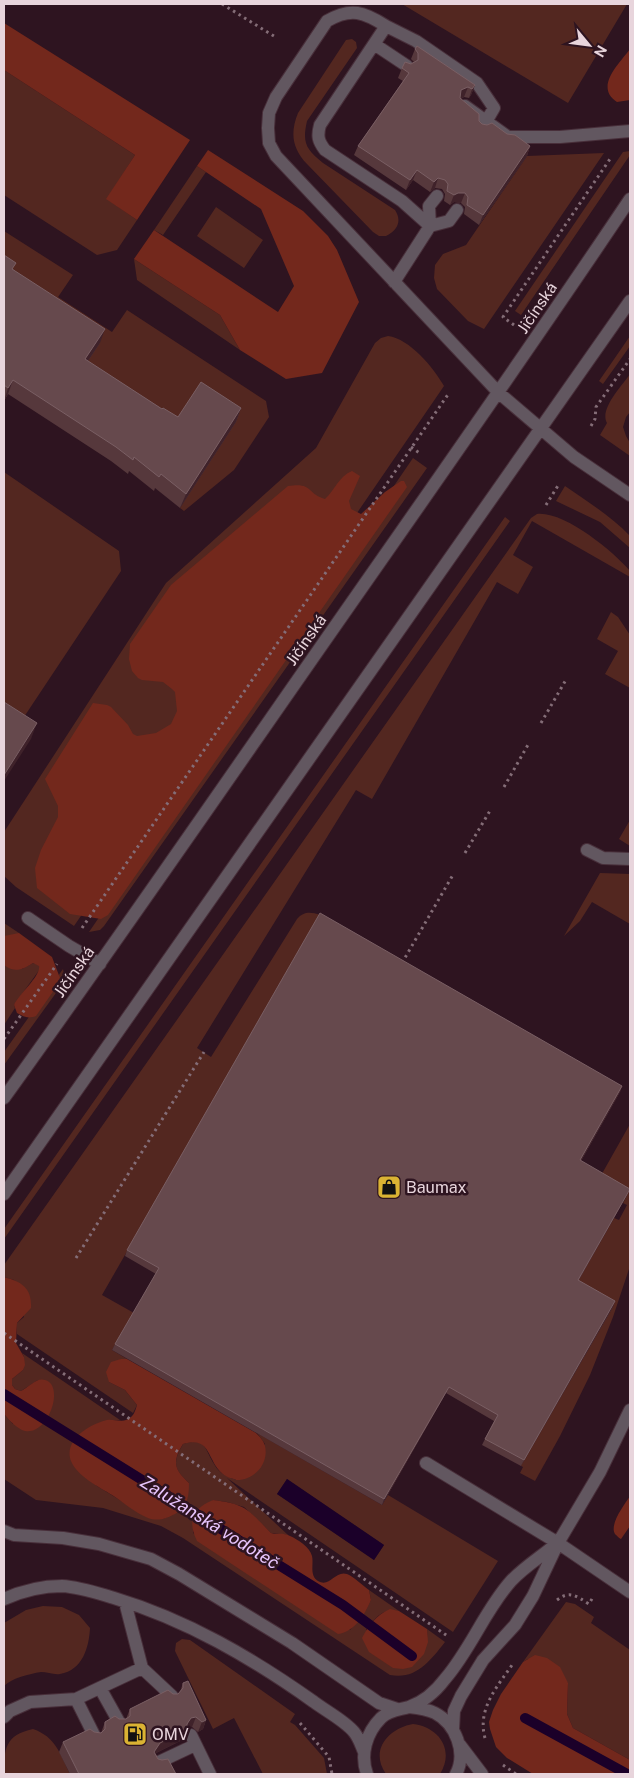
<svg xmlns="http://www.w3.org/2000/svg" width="634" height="1778" viewBox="0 0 634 1778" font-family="'Public Sans',sans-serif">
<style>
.green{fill:#532720;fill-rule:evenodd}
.forest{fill:#73281c}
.water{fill:#1b0029}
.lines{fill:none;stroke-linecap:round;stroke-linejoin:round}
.stream{stroke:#1b0029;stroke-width:10}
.minor-casing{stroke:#482f3a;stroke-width:14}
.path{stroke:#846d77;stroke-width:3;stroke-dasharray:2.5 4;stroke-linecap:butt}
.minor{stroke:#625760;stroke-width:12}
.wall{fill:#56383c}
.shaded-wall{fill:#3f222a}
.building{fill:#66494d;stroke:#7a5f64}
.labels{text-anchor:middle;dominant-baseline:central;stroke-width:5;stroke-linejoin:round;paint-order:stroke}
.street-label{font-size:16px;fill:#e8d5dc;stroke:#2e1420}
.poi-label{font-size:16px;fill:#e8d5dc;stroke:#2e1420;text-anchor:start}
.water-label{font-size:18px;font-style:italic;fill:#e8c5fd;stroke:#2e1420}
</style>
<rect width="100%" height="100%" fill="#2e1420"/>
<path class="green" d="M 402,4 L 627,4 L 568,103 Z
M 352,39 L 356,42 L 357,48 L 307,121 C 302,143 306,149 323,163 L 395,210 C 402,221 398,230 386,236 L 379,236 L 373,232 L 307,164 C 292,148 290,133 298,113 L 346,40 Z
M 4,70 L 135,155 L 107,199 L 137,220 L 117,250 L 97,255 L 4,195 Z
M 630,151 L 630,155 L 521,315 L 515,311 L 623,152 Z
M 604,153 L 484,329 L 468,321 L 437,289 L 434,278 L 435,265 L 443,254 L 466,245 L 527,156 Z
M 197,166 L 206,172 L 163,235 L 154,230 Z
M 216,207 L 263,240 L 244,268 L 197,236 Z
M 4,231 L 73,275 L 58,297 L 112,332 L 127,310 L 266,401 L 269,417 L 234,470 L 184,511 L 180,508 L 197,481 L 173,431 L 80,373 L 4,273 Z
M 134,259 L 220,315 L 240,350 L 137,280 Z
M 388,336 C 410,339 433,367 444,386 L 74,926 L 16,887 L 4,876 L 4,832 L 166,583 L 316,448 L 375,343 L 381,338 Z
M 630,336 L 630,346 L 603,384 L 599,381 Z
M 630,374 L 630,412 L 626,417 L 623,427 L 626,436 L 630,443 L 630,456 L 600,435 L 607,423 C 599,409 622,386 630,374 Z
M 413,458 L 427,468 L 104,926 L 100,930 L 89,932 Z
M 4,472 L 119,551 L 121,571 L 16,729 L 4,721 Z
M 565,486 C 588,502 611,516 630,536 L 630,548 L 600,522 L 556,501 Z
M 537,514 C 564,511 613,551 630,571 L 630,577 L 532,521 L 513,555 L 533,567 L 518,594 L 497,582 L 372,799 L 356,790 L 197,1048 L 211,1057 L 297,919 C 304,911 311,912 320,915 L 102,1295 L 134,1313 L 112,1350 L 127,1359 L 121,1359 L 109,1382 L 125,1390 L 137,1405 L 133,1413 L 17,1334 L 17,1323 L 24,1317 L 14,1280 L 4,1277 L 4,1265 L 531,518 Z
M 505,517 L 510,521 L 4,1239 L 4,1229 Z
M 611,612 L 618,617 L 630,635 L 630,688 L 605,674 L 618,651 L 597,639 Z
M 630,820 L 630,846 L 619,839 Z
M 600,873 L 630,874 L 630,924 L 592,902 L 580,921 L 564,936 Z
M 4,923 L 19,933 L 22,969 L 33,963 L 39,965 L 40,969 L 14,1005 L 15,1008 L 4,1025 Z
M 63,969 L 64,974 L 61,986 L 4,1065 L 4,1052 Z
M 630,1124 L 630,1266 L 613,1317 L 590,1375 L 560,1436 L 535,1481 L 520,1473 L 523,1467 L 521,1466 L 575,1286 L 614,1218 L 619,1220 L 627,1205 L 623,1203 L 627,1195 L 599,1179 Z
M 22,1353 L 120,1420 L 108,1420 L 79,1471 L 97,1486 L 149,1518 L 163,1519 L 182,1510 L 189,1483 C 174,1469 172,1463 183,1444 C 206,1437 204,1448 214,1464 C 219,1473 227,1477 237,1480 L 265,1444 L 257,1433 L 382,1505 L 388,1495 L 498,1561 L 453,1632 L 227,1478 L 288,1535 L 271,1533 L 244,1507 L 227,1502 L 213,1500 L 194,1518 L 193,1533 L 350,1630 L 366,1610 L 371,1600 L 369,1590 L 399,1611 C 382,1608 376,1617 366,1630 L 411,1667 C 424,1653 428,1649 427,1629 L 445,1642 C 430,1661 416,1680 390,1675 L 183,1538 L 161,1526 L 103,1508 L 36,1500 L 4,1479 L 4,1414 L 13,1424 L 38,1380 L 21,1391 L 15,1389 L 12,1385 L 12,1379 L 23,1370 L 24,1357 ZM 287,1479 L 384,1545 L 374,1560 L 277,1494 Z
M 566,1602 L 575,1604 L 594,1617 L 591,1623 L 630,1650 L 630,1760 L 573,1728 L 567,1714 L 568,1683 L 528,1659 L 523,1662 Z
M 43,1606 L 62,1607 L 79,1615 L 90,1628 C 89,1647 83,1670 60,1674 C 54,1675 47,1672 41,1672 C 29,1674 12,1678 4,1686 L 4,1623 L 26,1610 Z
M 182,1639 L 190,1640 L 295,1714 L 290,1722 L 295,1725 L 324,1758 L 327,1774 L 263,1774 L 234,1718 L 213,1729 L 175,1651 L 176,1643 Z
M 413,1724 C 439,1727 455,1750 440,1774 L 386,1774 C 369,1750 389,1728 413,1724 Z
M 33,1729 C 56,1737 60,1754 70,1774 L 4,1774 C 4,1749 5,1735 33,1729 Z"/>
<path class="forest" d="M 4,23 L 190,140 L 137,220 L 106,199 L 135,155 L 4,70 Z
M 630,49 L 630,100 L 617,102 C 594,87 619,64 630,49 Z
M 208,150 L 303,211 L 328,236 L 337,250 L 359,302 L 322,373 L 286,379 L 240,350 L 220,315 L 134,259 L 154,230 L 278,312 L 294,286 L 261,209 L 197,166 Z
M 352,471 L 360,476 L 349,501 L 351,509 L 361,514 L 385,492 L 401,481 L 404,481 L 407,487 L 108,915 L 101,919 L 70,914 L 37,888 L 35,868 L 41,850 L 58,817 L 58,806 L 45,779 L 93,703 L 107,705 L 111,707 L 128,725 L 133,734 L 137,736 L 156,733 L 171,724 L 177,711 L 175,692 L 172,689 L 163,682 L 142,680 L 138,678 L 132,671 L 129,659 L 130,644 L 171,585 L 288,486 C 313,482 306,493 325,499 C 335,490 339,476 352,471 Z
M 19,933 L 52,957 L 60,978 L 59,983 L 36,1016 C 28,1019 24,1017 17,1013 L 14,1005 C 19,994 41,976 39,966 L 33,963 C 22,970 15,973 4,965 L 4,936 Z
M 4,1277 C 22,1282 32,1288 31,1308 L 17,1323 L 16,1343 L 24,1357 L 25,1365 L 23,1370 L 12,1379 L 12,1385 L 15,1389 L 21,1391 C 29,1387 37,1377 45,1380 C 65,1385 49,1435 25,1431 C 17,1429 9,1420 4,1414 Z
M 121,1359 L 127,1359 L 256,1433 C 260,1437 264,1441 265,1446 C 269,1463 255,1480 237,1480 C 236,1480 232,1478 230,1478 C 205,1468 215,1434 183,1444 C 172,1462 174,1469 189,1483 C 189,1503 185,1511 166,1518 C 161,1520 153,1520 148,1518 C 135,1513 123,1502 112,1495 C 99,1487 77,1476 71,1461 C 63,1440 90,1424 107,1420 C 113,1419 121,1422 126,1420 C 134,1417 135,1411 137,1405 L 125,1390 L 109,1382 L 106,1372 L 111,1362 Z
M 630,1496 L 630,1526 L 621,1539 C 620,1539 615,1534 615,1534 C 609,1524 625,1504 630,1496 Z
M 213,1500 C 247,1504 248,1510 271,1533 C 277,1535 283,1532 290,1536 C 297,1539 310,1547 312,1556 C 314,1564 309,1575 318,1581 C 330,1588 335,1570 347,1574 C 354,1577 362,1585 369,1590 L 371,1600 C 365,1614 355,1632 338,1634 L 197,1541 C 187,1521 193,1508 213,1500 Z
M 390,1609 L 399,1611 L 427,1629 L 428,1642 L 424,1654 L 412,1667 L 403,1669 L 393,1668 L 369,1652 L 362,1638 C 369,1625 376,1615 390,1609 Z
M 535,1655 L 547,1658 L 560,1667 L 568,1683 L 567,1714 L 573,1728 L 630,1760 L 630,1774 L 533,1774 L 507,1758 L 496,1747 L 490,1729 L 489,1722 L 493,1710 L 501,1694 L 523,1662 Z"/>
<path class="water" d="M 287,1479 L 384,1545 L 374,1560 L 277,1494 Z"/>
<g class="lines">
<path class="stream" d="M 4,1394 L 343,1605 L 412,1656
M 525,1718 L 627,1774"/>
<g class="minor-casing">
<path id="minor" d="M 386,26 L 416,41 L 477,83 L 494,108 L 483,127
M 374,44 L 386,26 C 364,12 351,7 327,21 L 276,97 L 269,113 L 268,128 L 269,143 L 276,156 L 499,393 L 574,457 L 630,495
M 465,106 L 508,137 L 560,137 L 630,131
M 437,196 L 429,206 L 430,226 L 449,221 L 457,210
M 394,282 L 430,226 L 402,201 L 325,150 C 318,141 317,136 320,125 L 374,44 L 407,66
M 587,850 L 603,858 L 630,859
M 28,918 L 69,946 L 100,964
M 4,1098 C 107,955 207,810 308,665 C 416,510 525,356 630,199
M 4,1194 L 630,301
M 426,1463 L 558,1543 L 630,1592
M 4,1531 L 14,1535 L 63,1538 L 99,1544 L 151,1559 L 179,1574 L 292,1643 L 379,1703 L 397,1709
M 4,1599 C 22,1591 42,1586 62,1586 C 80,1587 97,1593 114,1598 C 187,1620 252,1658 314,1702 C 326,1711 345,1721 354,1732 C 359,1738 361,1745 364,1752
M 125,1602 L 142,1668 L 172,1696
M 100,1688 L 119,1722
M 76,1699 L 94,1735
M 409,1707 C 418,1708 427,1709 435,1713 C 456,1724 467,1753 456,1774
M 4,1717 L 10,1711 L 30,1702 L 76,1699 L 142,1668
M 453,1730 L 454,1711 L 461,1696 L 483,1660 L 515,1625 L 533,1596 L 558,1543 L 600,1472 L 630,1410
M 191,1735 L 210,1774
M 460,1745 L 482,1774
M 159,1762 L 195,1745
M 367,1774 C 360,1755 366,1733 381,1718 C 389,1710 399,1710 409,1707 C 423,1702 436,1691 445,1679 C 471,1649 485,1610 511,1581 C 524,1567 542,1556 556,1544"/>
</g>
<path class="path" d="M 222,4 L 277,38
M 514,325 L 503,317 L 612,156
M 591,426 L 595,419 L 596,407 L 630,359
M 411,447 L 421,454
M 546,505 L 559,484
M 541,723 L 567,678
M 504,787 L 529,743
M 465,853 L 491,809
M 82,928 L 449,393
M 402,963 L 454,873
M 4,1039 L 57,964
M 76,1258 L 204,1052
M 4,1333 L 449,1637
M 557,1600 C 570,1590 576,1596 589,1604 L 593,1597
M 300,1723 L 329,1757 L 332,1774
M 485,1738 C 477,1709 497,1687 512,1665
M 503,1765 L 516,1774"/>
<use href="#minor" class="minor"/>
</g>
<path class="wall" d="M 415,49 L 475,85 L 471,95 L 469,98 L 464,97 L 461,99 L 482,124 L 507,134 L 530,146 L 527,156 L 479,225 L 464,214 L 465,207 L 461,203 L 454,202 L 450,205 L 444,201 L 445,194 L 442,189 L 435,188 L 430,192 L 413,180 L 406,190 L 354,155 L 358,146 L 403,81 L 398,78 L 402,68 L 414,62 L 411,59 Z
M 4,255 L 14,270 L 100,343 L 88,361 L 162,409 L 178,417 L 241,408 L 236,422 L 180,508 L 155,488 L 154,491 L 129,471 L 128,474 L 111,461 L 8,394 L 4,401 Z
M 622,1086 L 620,1092 L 581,1161 L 627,1195 L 579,1280 L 613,1307 L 521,1466 L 482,1445 L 494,1421 L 446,1393 L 382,1505 L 112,1350 L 115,1344 L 156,1274 L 125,1256 L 127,1250 Z
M 183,1683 L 206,1720 L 203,1729 L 198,1732 L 192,1727 L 187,1728 L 184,1739 L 156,1753 L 156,1754 L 158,1759 L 176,1774 L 70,1774 L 59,1752 L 63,1742 L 94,1732 L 101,1733 L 105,1722 L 119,1719 L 126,1719 L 130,1709 L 173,1694 L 178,1694 L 180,1692 Z"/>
<path class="shaded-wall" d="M 475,85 L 471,95 L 469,98 L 472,89 Z
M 468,87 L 464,97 L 458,100 L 461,90 Z
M 530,146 L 527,156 L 479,225 L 483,215 Z
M 417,170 L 413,180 L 406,190 L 410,180 Z
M 438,178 L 435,188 L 430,192 L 434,182 Z
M 458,193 L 465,193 L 461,203 L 454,202 L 450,205 L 454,195 Z
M 105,329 L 100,343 L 80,373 L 85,359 Z
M 13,380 L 8,394 L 4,401 L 8,388 Z
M 241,408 L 236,422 L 180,508 L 186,494 Z
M 37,723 L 31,739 L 4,781 L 4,775 Z
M 622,1086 L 620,1092 L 578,1166 L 580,1160 Z
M 630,1189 L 627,1195 L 575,1286 L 578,1280 Z
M 615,1301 L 613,1307 L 521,1466 L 524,1460 Z
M 449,1387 L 446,1393 L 382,1505 L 384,1499 Z
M 196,1717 L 192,1727 L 187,1728 L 187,1729 L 184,1739 L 156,1753 L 151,1762 L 154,1752 L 160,1743 L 187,1724 L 191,1718 Z
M 206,1720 L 203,1729 L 198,1732 L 202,1722 Z"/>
<path class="building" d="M 417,46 L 475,85 L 472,89 L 468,87 L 461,90 L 460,98 L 479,114 L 479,121 L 482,124 L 487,125 L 492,123 L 507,134 L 515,135 L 530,146 L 483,215 L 467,205 L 468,197 L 465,193 L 458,193 L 454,195 L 447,191 L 448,184 L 445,180 L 438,178 L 434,182 L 417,170 L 410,180 L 358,146 L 409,73 L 402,68 L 405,62 L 411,64 L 418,60 L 418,53 L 415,49 Z
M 4,255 L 16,263 L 12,269 L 105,329 L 85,359 L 162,409 L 163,408 L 178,417 L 201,382 L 241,408 L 186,494 L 161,474 L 159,477 L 134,457 L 133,460 L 116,447 L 13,380 L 8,388 L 4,385 Z
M 4,702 L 37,723 L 4,775 Z
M 320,913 L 622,1086 L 580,1160 L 630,1189 L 578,1280 L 615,1301 L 524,1460 L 485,1439 L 498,1415 L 449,1387 L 384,1499 L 115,1344 L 159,1268 L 127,1250 Z
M 188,1681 L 206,1720 L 202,1722 L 196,1717 L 191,1718 L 187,1724 L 187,1729 L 160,1743 L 154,1752 L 158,1759 L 162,1760 L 168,1759 L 176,1774 L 79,1774 L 63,1742 L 90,1729 L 94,1732 L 101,1733 L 105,1729 L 105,1722 L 115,1716 L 119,1719 L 126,1719 L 130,1716 L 130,1709 L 168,1690 L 173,1694 L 178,1694 L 183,1688 L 183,1683 Z"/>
<defs>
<g id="shop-square" transform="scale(1.25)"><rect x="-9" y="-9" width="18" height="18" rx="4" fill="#dab333" stroke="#2e1420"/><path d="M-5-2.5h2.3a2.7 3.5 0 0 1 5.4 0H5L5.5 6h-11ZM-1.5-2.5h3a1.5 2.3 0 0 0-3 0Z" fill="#111"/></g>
<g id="fuel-square" transform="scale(1.25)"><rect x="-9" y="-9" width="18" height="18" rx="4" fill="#dab333" stroke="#2e1420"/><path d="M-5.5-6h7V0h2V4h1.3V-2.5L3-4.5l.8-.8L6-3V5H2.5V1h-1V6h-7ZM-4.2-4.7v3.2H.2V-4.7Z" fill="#111"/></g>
</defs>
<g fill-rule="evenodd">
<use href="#shop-square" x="389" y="1187"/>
<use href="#fuel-square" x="135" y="1734"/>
</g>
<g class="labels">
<g class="street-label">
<text transform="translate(537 308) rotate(-56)">Jičínská</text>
<text transform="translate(306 640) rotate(-55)">Jičínská</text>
<text transform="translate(74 972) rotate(-55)">Jičínská</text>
</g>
<g class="poi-label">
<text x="406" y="1187">Baumax</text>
<text x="152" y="1734">OMV</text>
</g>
<g class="water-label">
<text transform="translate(210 1522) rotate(32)">Zalužanská vodoteč</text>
</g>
</g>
<rect width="634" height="1778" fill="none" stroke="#e8d5dc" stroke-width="10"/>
<g transform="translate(589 45) rotate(119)" stroke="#2e1420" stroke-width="4" paint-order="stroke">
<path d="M0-4L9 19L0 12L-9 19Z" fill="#e8d5dc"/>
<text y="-8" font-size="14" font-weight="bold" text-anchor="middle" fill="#e8d5dc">N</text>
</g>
</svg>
